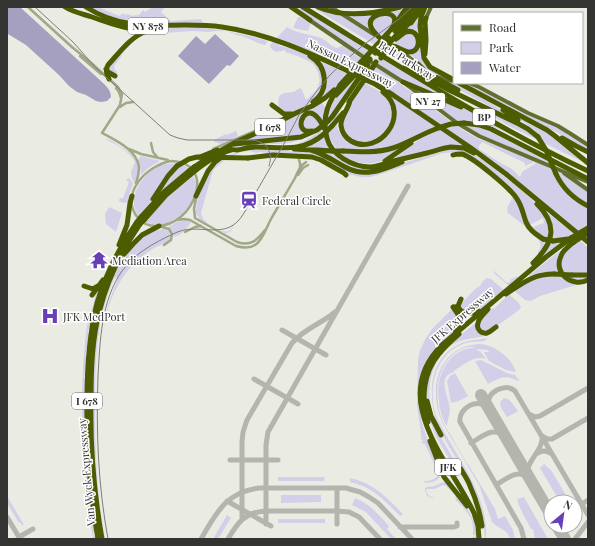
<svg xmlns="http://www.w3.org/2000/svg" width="595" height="546" viewBox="0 0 595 546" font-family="'Playfair Display',serif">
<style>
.green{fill:#d3cfe8;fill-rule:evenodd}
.water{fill:#a6a0c0}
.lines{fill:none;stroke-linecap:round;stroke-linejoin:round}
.taxiway{stroke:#b4b5ae;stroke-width:5}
.runway{stroke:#b4b5ae;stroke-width:12}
.minor{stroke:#9fa987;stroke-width:2.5}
.major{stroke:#617031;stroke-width:4}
.highway{stroke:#4b5c01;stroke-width:5}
.tram{stroke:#7d7e79;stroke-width:1}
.highway-bridge{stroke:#4b5c01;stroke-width:5}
.labels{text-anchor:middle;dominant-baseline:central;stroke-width:3;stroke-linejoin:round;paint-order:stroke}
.shield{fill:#fff;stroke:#70716f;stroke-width:1}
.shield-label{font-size:10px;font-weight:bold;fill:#333431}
.street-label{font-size:11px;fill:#333431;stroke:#fff}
.poi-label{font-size:11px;fill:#333431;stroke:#fff;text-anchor:start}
</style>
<rect width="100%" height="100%" fill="#eaece4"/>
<path class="green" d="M 89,7 L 98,7 L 119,16 L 123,13 L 125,15 L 127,14 L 133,16 L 135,15 L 139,15 L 143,10 L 145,12 C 150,8 156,5 161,8 L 162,7 L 165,7 L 161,12 L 171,21 L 201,19 L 202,21 L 204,23 L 146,24 L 111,18 Z
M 293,7 L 300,7 L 372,52 L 367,57 Z
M 312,7 L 327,7 L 398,51 L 411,60 L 436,82 Z
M 402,7 L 407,7 L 397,22 L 395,17 L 378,13 L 369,28 L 347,15 Z
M 419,12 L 423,58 L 443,77 L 443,78 L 431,73 L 409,53 L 412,53 L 420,39 L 407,29 Z
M 389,15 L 393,20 L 385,38 L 375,31 L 371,21 L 377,16 Z
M 298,17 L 300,17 L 311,23 L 308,31 L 293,28 Z
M 287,27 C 298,34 311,34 323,39 C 327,41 330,45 334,47 C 337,49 340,47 343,45 L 355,55 L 364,60 C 351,76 335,91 316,101 C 328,88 327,77 319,61 L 346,73 L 349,69 L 320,55 L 281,40 L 278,45 C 290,49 309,53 317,63 C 325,72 326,87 318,97 C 313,102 308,105 303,108 C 299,110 293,114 288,114 C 279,114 276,102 280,95 L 285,93 L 294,92 L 300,88 L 302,90 L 306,100 C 314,93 321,87 319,76 C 318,71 316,68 313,64 C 306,59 297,56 289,53 L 287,53 L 284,50 C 277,53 274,52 270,47 L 270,45 Z
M 200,28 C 224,29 245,35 268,41 L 265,45 C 255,43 246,36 236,35 L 235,34 L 226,31 L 217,31 L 208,32 L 194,31 L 149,34 L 143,35 L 135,40 L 122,54 L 121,57 L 114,66 L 115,70 L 117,72 L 116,75 L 109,72 L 109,66 C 117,58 127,44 137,37 C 150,26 183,28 200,28 Z
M 409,33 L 417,37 L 415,48 L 409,51 L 394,43 L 403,35 Z
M 382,57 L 513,135 L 492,126 L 480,123 L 470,125 L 485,129 L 561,168 L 481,135 L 463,126 L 376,63 Z
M 374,66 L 390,76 L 450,121 L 463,130 L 477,138 L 552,168 L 562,188 L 575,201 L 588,209 L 588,241 L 510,176 L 368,78 L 365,83 L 379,91 L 388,99 L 393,113 L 388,129 L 377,139 L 361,143 L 346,136 L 340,117 L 342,112 L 360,80 L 371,67 ZM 482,142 L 525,163 L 525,166 L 534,162 L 536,163 L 522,172 L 520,177 L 512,169 L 499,162 L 479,149 L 479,146 Z
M 359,73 C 355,80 351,88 347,95 C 340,109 330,125 344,138 C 349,142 356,144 361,146 L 388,134 L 394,103 L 391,96 L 471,149 L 463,147 L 393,159 L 420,139 L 437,130 L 387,149 L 341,153 L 366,154 L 376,153 L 408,143 C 398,152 388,161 374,163 C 342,168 317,135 331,105 C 337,93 350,83 359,73 Z
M 439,79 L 454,83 L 490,102 L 508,115 L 502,113 Z
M 463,83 L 472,85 L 561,129 L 588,148 L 588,150 L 571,142 L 558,133 Z
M 456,95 L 537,133 L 530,127 L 508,111 L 548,132 L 583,162 L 509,126 Z
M 322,103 L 326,108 L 323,118 L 334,152 L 365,168 L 375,171 L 356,170 L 328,155 L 325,153 L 292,147 C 304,142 313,136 323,129 C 312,134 301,141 289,143 C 277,145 266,143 255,144 C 246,144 239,146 230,148 Z
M 236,131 L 238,136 L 221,144 L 215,142 L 214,140 L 226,134 L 227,135 Z
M 104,139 C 110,139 114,142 118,145 C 133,154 145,165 134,183 C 129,171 131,173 135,162 C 130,152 115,143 104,139 Z
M 251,149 L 318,153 L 360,173 L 403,163 L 451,149 L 459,149 L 475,155 L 490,165 L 527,195 L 544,212 L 549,222 L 549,239 L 539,254 L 538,252 C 544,243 538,240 532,233 L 532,228 L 538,225 L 544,223 L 543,218 L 530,225 L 525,226 L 508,213 C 505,207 512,201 513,195 L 464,153 L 458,152 L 443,153 L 378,175 L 370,177 L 361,177 L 347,174 L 325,161 L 260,152 L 256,153 L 250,151 L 241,152 L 235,155 L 226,159 L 213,170 L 201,213 C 202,217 203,219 206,222 C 210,225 224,234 229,231 C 232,229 233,225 234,223 C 233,228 231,234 225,233 L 201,220 L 196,214 L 196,210 L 197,202 L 201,186 L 211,168 L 228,155 Z
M 141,156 L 160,161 L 148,168 L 141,175 L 140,165 L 138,160 Z
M 175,163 L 183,165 L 188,168 L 184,171 L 188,170 L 172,182 L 139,216 C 125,200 142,175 157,167 C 163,164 169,164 175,163 Z
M 557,171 L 558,171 L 588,191 L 588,204 L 572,194 L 563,183 Z
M 193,176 C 194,178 196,182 196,185 C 198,202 177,222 161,225 C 155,225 150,224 145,222 L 168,196 Z
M 128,178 L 130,179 L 133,184 L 130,192 L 129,198 L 126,198 L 129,199 L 128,202 L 123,203 L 119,201 L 119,200 L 120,198 L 123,198 L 129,182 L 126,180 Z
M 109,207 L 122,213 L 116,232 L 106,224 L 105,214 Z
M 547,212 L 573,233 L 588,248 L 588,278 L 582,281 L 567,277 L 560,265 L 563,253 L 575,243 L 570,237 L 537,262 L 550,244 Z
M 184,220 L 191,222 C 187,229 182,234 175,237 L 172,231 L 168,227 L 177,222 Z
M 163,229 C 169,229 172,234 170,240 C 164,244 157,246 151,250 C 122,269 111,294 103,327 C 106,310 111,294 118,279 L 115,277 C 95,319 95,366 95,411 C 95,454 97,497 105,539 L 104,539 C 101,517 97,495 95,473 C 94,459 94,444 93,430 C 91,374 92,297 128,251 C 137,240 148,231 163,229 Z
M 565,248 L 559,267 L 576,285 L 540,296 L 531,301 L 525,300 L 495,274 L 494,272 L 494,270 L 495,272 L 507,283 L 511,281 L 510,280 L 517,276 L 518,277 L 512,282 L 518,288 L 530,277 L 529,276 C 541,266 552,256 565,248 Z
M 487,278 L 491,279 L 519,303 L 521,307 L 519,310 L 489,332 L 483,332 L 478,326 L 482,318 L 493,308 L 494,309 L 506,297 L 501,292 L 479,310 L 470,312 L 460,309 L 461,304 L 475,289 L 480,286 L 483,281 Z
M 100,286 L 95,305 L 92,311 L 93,312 L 90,327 L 88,331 L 88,333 L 89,333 C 88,341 87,349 85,356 L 87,356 L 85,372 L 84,378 L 86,378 L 85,393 L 83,399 L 85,400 L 84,416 L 83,422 L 85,422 L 85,439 L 84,444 L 84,446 L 86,446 L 87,461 L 86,468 L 87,468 L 89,485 L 88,491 L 90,491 L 89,511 L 90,513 L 92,513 L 95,530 L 93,534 L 94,536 L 95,536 L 96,539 L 93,539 C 84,483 80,425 83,368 C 84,354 85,340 87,326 C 88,322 89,318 90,314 C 92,306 96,301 94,294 Z
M 451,310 L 453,310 L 459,319 C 458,322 458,326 457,328 C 452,336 439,343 433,352 C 403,392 425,433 441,474 C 439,481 431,484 424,482 L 424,481 C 431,481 434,479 439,475 L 425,444 L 421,443 L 421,442 L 423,442 L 423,440 L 421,439 L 421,433 L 417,405 L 418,360 L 420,350 L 426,338 L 432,329 Z
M 477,322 L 477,328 L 488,335 C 479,338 469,338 460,341 C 435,351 427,379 430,404 C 427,398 427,393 427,386 C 430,359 457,337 477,322 Z
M 488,338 L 484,341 C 478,342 472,341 466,343 C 442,350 431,375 433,399 C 433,407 435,413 438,420 C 453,451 477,480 484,514 C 486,522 486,531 486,539 L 485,539 C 484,523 478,510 473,495 C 470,488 468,480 464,473 C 457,458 447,445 440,430 C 428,404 426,362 456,346 C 465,340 477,340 488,338 Z
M 480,344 C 495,345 512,358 516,372 L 506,370 L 489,361 L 484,352 L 489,352 L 488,350 L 477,349 L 478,351 L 480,351 L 486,359 C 475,355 463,365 454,371 L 454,372 C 451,373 448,374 446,377 C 441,385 450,401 450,410 C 450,415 447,420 447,426 C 442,419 440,410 439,402 C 436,383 442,360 461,351 C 466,348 471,348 476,347 C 465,345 454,352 447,361 C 435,377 435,404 443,422 C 445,427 448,431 451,435 C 457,447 464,459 471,469 C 479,482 487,496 495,509 L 498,519 L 505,516 L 513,530 L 515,539 L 510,539 C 508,529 498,529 492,522 L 479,485 L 443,424 C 427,390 437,346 480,344 Z
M 481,360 L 507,373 L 515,375 L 519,380 L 518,381 C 505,374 500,378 488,384 L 475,361 Z
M 455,373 L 468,396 L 459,401 L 451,403 L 447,381 L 450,376 Z
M 504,398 C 510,398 514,406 518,411 L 507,417 L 501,408 L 500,403 L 501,401 Z
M 428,415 L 458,467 L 455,469 L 435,435 Z
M 544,464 L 551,470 L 570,502 L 560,502 L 540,468 Z
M 278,477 L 325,477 L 324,481 L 278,481 Z
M 350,478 C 375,484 385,496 403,514 L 400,516 C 384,500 373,487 350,482 Z
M 443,482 L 446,482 C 461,500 476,514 477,539 L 472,539 L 472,537 L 475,537 L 475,535 L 473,535 C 473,530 473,525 472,521 C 470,515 460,503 455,500 L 456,498 L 455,495 L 446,486 L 443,485 L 434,489 L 427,489 L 426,490 C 427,494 430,499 435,496 L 432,498 L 427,496 L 425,490 L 425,488 L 427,487 L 435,486 Z
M 281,495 L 321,495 L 321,502 L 281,503 Z
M 7,496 L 24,525 L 22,525 L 20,522 L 19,523 L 7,503 Z
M 524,497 L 548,539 L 535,539 L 533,529 L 531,529 C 526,519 520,510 517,499 Z
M 355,498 C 369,503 379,515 389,526 L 387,529 L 396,539 L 391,539 L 366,512 L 352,505 Z
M 227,515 L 231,518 L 218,539 L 213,539 Z
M 278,519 L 293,519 L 293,520 L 294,519 L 325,519 L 325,523 L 278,523 Z"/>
<path class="water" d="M 7,7 L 20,7 L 102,82 C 106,86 111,90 111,97 L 107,101 L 101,102 L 96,101 L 86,95 L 77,92 L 69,86 L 59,75 L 26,45 L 8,34 Z
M 215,34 L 239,56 L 230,66 L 227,65 L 209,84 L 178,56 L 196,36 L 205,44 Z"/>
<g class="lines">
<path class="taxiway" d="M 282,330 L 326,355
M 254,379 L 298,404
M 488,408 C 478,397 458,408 460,422 L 521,528 L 524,539
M 490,411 C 486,402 488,395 497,390 C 504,387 509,386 515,391 L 588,515
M 529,414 L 535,417 L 540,416 L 588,388
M 542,436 L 547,439 L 552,439 L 588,418
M 471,443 C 483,436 494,425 506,438
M 536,454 C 541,450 547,450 552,454
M 230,460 L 278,460
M 496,485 C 506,479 518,468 528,478
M 537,491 C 534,486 530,480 528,474 C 525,462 544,450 542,436
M 227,501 L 271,526
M 582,504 L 588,500
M 7,517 L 20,539
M 242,519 L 242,442 L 243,432 L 247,420 L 292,343 C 305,328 321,324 335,312
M 266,524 L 266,445 L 268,432 L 408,186
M 337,524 L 337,488
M 400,527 L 454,527 L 457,526 L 457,523
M 19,537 L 33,529
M 201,539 C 216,513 227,491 260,488 L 346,488 L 360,492 L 369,497 L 378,503 L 412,539
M 228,539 C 238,522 245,512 266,511 L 337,511 L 349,512 L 359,517 L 380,539
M 575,539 L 588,522"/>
<path class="runway" d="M 481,395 L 551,515
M 557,526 L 565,539"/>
<path class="minor" d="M 28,7 L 73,48
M 72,47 L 89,61 L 118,87 L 122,94 L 120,105 L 102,133 C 115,140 137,150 139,167 C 139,173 138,178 136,183
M 80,56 L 101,74
M 116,88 L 119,92 L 121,98
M 120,107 L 126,103 L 133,102
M 151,143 L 153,152 L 158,158
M 129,149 L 141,154 L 168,160
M 213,149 L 271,124
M 299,160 L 300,163 L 300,167
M 172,161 C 218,163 194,227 156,226 C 149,226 142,223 138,218 C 118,194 148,164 172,161 Z
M 298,175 L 303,168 L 308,165
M 196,198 L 194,209 L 195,218 L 237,242 C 251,247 257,240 265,230
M 177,220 L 184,219 L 190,220 L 236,246 C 243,248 249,249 255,245 C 263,240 266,228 271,219 C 279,205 287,192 295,178 C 298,171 300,166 306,162
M 162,227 L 169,229 L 172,234 L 171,240 L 164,245
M 185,232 L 195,227 L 201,226"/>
<path class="major" d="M 331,7 L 375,35
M 426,18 L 431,7
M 308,19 L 362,56 L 403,82 L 457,123 L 479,136 L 588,182
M 400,50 L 420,66
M 437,77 L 446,80 L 454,81
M 469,83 L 479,87 L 528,113 L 558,126 L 571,134 L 588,145
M 564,173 L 588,190"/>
<path class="highway" d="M 65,7 C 73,12 83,14 92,17 C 119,27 134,32 163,28
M 86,7 C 131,36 173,20 222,27 C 266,33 308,52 348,71
M 291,7 L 310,20
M 303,7 C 396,64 488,124 588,171
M 318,7 C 343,18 374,14 400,7
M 425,7 L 421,17 L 420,26 L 424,58 L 430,67 L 454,80
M 394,26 L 407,7
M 395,31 L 412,7
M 402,32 L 408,24 L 411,23 L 413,20 L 422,8
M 381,39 C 378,36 373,32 371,27 C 364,9 413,7 387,34
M 393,39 L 418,7
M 393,46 C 398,47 403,51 408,52 C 423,54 421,27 406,32 C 403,33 399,37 396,39
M 425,54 L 426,40 L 425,22 L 426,18
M 310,56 C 327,66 330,90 313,102
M 418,64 L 428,74 L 458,90
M 406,66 L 449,90 L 519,124 L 528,129 L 538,137
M 106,69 L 108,72 L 115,76
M 109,79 C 106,74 105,70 108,65 C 120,52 130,37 147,31
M 366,80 L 375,84 L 393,95 L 471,148 L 506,174 L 588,242
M 403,82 L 429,93 L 461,107
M 459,83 L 547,130 L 555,136 L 588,163
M 341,84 C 329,101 321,116 327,138 C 331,155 353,167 370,167 C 378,167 386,163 394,161 C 405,158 416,156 427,153 C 435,151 442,148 451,147 L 464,148 L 474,153
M 340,85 L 361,62
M 336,95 L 366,63
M 350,100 C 349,109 340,117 341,126 C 342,132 346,138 351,141 C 379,157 412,114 383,92
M 349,102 L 373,67
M 272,105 L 284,114 L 292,114
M 503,110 L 518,120
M 328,121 L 332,117 L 368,65
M 464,123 L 479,125 L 491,129 L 588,179
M 332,126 L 343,113
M 312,131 C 292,135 303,102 317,117 C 320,120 322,124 324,128
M 562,138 L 576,146 L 588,152
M 235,144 L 301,137 L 317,130 L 321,127
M 294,149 L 311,150 L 318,150 L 332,151
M 311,150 C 324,154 334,161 345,167 C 365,178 382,170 402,162
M 343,151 C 360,152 377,153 393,148 C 408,143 422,134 438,128
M 453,155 C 456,154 459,154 462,154 C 473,157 511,189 517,199 C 522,206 523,214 526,222 C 529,230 536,234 543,239
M 200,157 L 217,150
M 248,158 L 273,155 L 312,157 L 321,160 L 344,173 L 346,175
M 385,161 L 411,143
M 194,167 L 209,157 L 238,141 L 261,131 L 296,113 L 312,106 L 325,98 L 334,90
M 196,170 C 205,163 219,153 231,150 C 236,149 232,150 237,150 C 243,149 249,147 256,147 C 282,147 302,153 324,134
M 556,174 C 563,189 574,199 588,206
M 196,196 L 208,171 L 215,162 L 223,156
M 153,199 L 168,176 L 177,166
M 141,217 L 164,192 L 189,171
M 144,220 L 166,195 L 191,174
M 553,241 L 568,239
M 574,242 C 569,246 563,250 561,256 C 553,273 572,288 588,280
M 119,245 L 127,225 L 130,203 L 132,196
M 124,254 L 133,244 L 142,235 L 159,226
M 533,263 C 554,243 558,225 537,204
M 572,275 L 588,275
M 84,286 L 93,289 L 98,286
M 506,294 C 523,283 533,274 554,274
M 92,295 L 103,280
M 453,307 C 459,316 464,320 455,330
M 455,307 C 463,313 470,315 479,311
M 488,309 C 485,313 479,317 478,323 C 476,329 481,334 487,333 C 491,332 493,329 496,327
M 460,310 L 458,306 L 461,299
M 427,401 L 431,416 L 441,435
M 428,422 C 421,398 423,373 439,354 C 445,346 452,340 459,334
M 430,441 L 444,477 L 467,506
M 461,469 C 464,475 468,480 470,486 C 476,499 480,513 482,526
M 98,539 C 90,493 86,446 87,400 C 87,367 89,335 97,303 C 106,274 119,247 137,222
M 102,539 C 94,493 90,446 91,400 C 91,369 92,338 100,309 C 108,278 122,250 140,224
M 479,539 L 478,526 L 474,513 C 450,462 387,399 442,345 L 546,257 L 571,238"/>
<path class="tram" d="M 35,7 L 73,42 L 96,68 L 170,135 L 178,138 L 187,140 L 250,140 C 265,140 274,151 269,166
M 108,539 C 98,485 96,431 98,376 C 100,341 101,301 122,271 C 135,253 154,243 173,234 C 199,220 226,244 244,213 L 285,142 L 299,115 L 316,92 L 330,75 L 347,59 L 366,43 L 399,19 L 412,7"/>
<path class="highway-bridge" d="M 375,53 L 389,38
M 381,58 C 386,52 387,45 393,39
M 361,62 L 387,34
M 366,63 L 370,59
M 373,67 L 376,62
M 348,71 L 366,80
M 321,127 L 328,121
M 438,128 L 451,124 L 464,123
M 324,134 L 332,126
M 538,137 L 546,150 L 556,174
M 332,151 L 343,151
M 177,166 L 189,159 L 197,157 L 248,158
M 189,171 L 194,167
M 191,174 L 196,170
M 137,222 L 141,217
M 140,224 L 144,220
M 571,238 L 588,228
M 543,239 L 553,241
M 574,242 L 588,233
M 554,274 L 572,275"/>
</g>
<defs>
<g id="station-bare" transform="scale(1.38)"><path d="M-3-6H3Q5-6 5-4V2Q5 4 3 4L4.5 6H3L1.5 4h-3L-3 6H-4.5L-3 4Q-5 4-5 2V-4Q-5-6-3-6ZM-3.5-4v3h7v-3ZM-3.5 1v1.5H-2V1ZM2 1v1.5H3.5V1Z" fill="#6740b8" stroke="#fff" stroke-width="2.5" paint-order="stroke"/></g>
<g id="temple-bare" transform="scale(1.38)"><path d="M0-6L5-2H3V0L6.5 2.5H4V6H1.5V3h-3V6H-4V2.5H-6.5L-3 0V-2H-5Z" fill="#6740b8" stroke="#fff" stroke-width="2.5" paint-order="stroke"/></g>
<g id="hospital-bare" transform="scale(1.38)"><path d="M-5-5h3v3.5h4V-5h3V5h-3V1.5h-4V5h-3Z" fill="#6740b8" stroke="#fff" stroke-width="2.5" paint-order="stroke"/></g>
</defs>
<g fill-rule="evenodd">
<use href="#station-bare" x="249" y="200"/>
<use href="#temple-bare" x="99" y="260"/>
<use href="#hospital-bare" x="50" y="316"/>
</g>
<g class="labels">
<g class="shield">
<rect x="128" y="18" width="40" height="16" rx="3"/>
<rect x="411" y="93" width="34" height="16" rx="3"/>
<rect x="473" y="109" width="22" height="16" rx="3"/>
<rect x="255" y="119" width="30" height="16" rx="3"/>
<rect x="72" y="393" width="30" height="16" rx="3"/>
<rect x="435" y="459" width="26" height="16" rx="3"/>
</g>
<g class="shield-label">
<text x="148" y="26">NY 878</text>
<text x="428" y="101">NY 27</text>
<text x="484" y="117">BP</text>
<text x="270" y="127">I 678</text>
<text x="87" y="401">I 678</text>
<text x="448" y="467">JFK</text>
</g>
<g class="street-label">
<text transform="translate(407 60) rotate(32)">Belt Parkway</text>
<text transform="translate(351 63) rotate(26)">Nassau Expressway</text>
<text transform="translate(462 315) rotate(-41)">JFK Expressway</text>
<text transform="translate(86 472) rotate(-95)">Van Wyck Expressway</text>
</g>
<g class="poi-label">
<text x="262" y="200">Federal Circle</text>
<text x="112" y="260">Mediation Area</text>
<text x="63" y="316">JFK MedPort</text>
</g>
</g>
<rect width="595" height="546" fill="none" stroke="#333431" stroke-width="16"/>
<rect x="453" y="12" width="130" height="72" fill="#ffffff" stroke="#adaead"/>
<rect x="461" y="25" width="20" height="6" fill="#617031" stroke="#adaead"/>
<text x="489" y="32" font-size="12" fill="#333431">Road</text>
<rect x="461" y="42" width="20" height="12" fill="#d3cfe8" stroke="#adaead"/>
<text x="489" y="52" font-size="12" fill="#333431">Park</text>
<rect x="461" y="62" width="20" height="12" fill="#a6a0c0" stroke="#adaead"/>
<text x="489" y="72" font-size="12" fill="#333431">Water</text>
<g transform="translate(563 514) rotate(29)"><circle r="19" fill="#ffffff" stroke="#adaead"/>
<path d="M0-3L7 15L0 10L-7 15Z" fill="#6740b8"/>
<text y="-6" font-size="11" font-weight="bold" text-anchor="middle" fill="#333431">N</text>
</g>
</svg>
